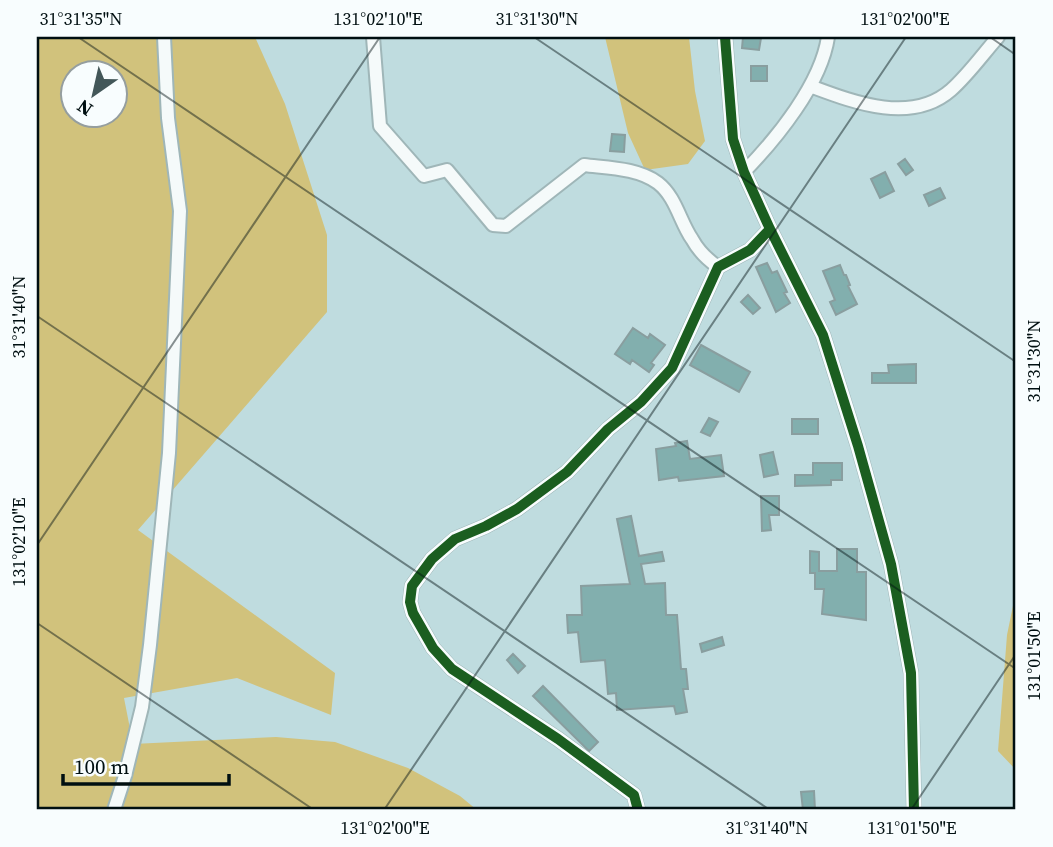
<svg xmlns="http://www.w3.org/2000/svg" width="1053" height="847" viewBox="0 0 1053 847" font-family="'Source Serif 4',serif">
<style>
.green{fill:#d1c27c;fill-rule:evenodd}
.building{fill:#82afae;stroke:#899e9f;stroke-width:2}
.lines{fill:none;stroke-linecap:round;stroke-linejoin:round}
.minor-casing{stroke:#9fb6b8;stroke-width:16}
.minor{stroke:#f5fafa;stroke-width:12}
.cycleway-casing{stroke:#f8fdfe;stroke-width:15}
.cycleway{stroke:#1b5e20;stroke-width:10}
.ticks{fill:none;stroke:#000f11;stroke-width:2;stroke-opacity:0.45}
.neatline{fill:none;stroke:#000f11;stroke-width:2.5}
.ticks-label{font-size:18px;text-anchor:middle;fill:#000f11}
</style>
<rect width="100%" height="100%" fill="#bfdcdf"/>
<path class="green" d="M 37,37 L 255,37 L 285,104 L 327,235 L 327,312 L 138,530 L 335,673 L 331,715 L 237,678 L 124,698 L 133,744 L 276,737 L 335,742 L 408,768 L 460,796 L 477,810 L 37,810 ZM 74,74 L 116,74 L 116,116 L 74,116 Z
M 605,37 L 689,37 L 695,91 L 705,141 L 688,164 L 645,170 L 628,133 Z
M 1016,591 L 1016,770 L 998,751 L 1007,635 Z"/>
<path class="building" d="M 743,37 L 761,38 L 759,50 L 742,48 Z
M 751,66 L 767,66 L 767,81 L 751,81 Z
M 612,134 L 625,135 L 624,152 L 610,151 Z
M 905,159 L 913,170 L 906,175 L 898,164 Z
M 885,172 L 894,191 L 880,198 L 871,179 Z
M 940,188 L 945,198 L 929,206 L 924,195 Z
M 767,263 L 772,273 L 777,271 L 787,292 L 784,293 L 790,303 L 776,312 L 756,267 Z
M 840,265 L 844,275 L 846,275 L 850,285 L 848,286 L 857,304 L 836,315 L 830,302 L 835,300 L 823,271 Z
M 748,295 L 760,308 L 753,314 L 741,302 Z
M 633,328 L 648,338 L 650,334 L 665,345 L 651,363 L 654,365 L 649,372 L 632,360 L 630,364 L 615,354 Z
M 701,345 L 750,372 L 739,392 L 690,365 Z
M 916,364 L 916,383 L 872,383 L 872,373 L 889,373 L 888,365 Z
M 709,418 L 718,422 L 710,436 L 701,432 Z
M 792,419 L 818,419 L 818,434 L 792,434 Z
M 687,441 L 690,459 L 721,455 L 724,476 L 679,481 L 678,477 L 659,480 L 656,449 L 676,446 L 675,443 Z
M 773,452 L 778,474 L 764,477 L 760,455 Z
M 813,463 L 842,463 L 842,480 L 831,480 L 831,485 L 795,486 L 795,475 L 813,475 Z
M 761,496 L 779,496 L 779,515 L 769,515 L 771,530 L 762,531 Z
M 631,516 L 639,556 L 662,552 L 664,561 L 641,564 L 645,584 L 665,583 L 666,615 L 677,615 L 681,669 L 686,669 L 688,689 L 683,689 L 687,712 L 676,714 L 674,706 L 617,710 L 616,693 L 608,694 L 605,660 L 581,662 L 578,632 L 568,633 L 567,615 L 582,615 L 581,586 L 630,584 L 617,519 Z
M 837,549 L 857,549 L 857,572 L 866,572 L 866,620 L 822,614 L 824,589 L 815,589 L 815,573 L 810,573 L 810,551 L 819,552 L 819,571 L 837,571 Z
M 722,637 L 724,645 L 702,652 L 700,644 Z
M 513,654 L 525,666 L 518,673 L 507,660 Z
M 543,686 L 598,742 L 589,751 L 533,696 Z
M 814,791 L 815,810 L 803,810 L 801,792 Z"/>
<g class="lines">
<g class="minor-casing">
<path id="minor" d="M 373,37 L 380,126 L 424,176 L 447,170 L 493,225 L 506,226 L 584,165 C 608,168 638,168 658,183 C 676,197 680,222 692,239 C 698,250 708,260 718,267
M 725,37 L 733,139 L 744,172 L 770,229 L 823,335 L 858,446 L 891,564 L 911,673 L 914,810
M 810,86 C 853,102 911,125 951,90 C 968,75 983,54 998,37
M 744,172 C 777,138 821,84 828,37
M 114,810 L 125,776 L 142,707 L 150,645 L 169,453 L 180,211 L 168,118 L 164,37
M 638,810 L 634,795 L 558,739 L 452,669 L 433,648 L 413,613 L 410,602 L 412,586 L 432,559 L 455,539 L 486,526 L 517,509 L 567,472 L 608,429 L 641,402 L 672,368 L 718,267 L 750,250 L 770,229"/>
</g>
<use href="#minor" class="minor"/>
<g class="cycleway-casing">
<path id="cycleway" d="M 725,37 L 733,139 L 744,172 L 770,229 L 823,335 L 858,446 L 891,564 L 911,673 L 914,810
M 638,810 L 634,795 L 558,739 L 452,669 L 433,648 L 413,613 L 410,602 L 412,586 L 432,559 L 455,539 L 486,526 L 517,509 L 567,472 L 608,429 L 641,402 L 672,368 L 718,267 L 750,250 L 770,229"/>
</g>
<use href="#cycleway" class="cycleway"/>
</g>
<path class="ticks" d="M 78,37 L 1016,669M 534,37 L 1016,362M 990,37 L 1016,55M 37,316 L 770,810M 37,545 L 380,37M 37,623 L 314,810M 384,810 L 906,37M 911,810 L 1016,654"/>
<rect width="1053" height="847" fill="none" stroke="#f8fdfe" stroke-width="77"/>
<g transform="translate(94 94) rotate(214)"><circle r="33" fill="#f8fdfe" stroke="#959e9f" stroke-width="2"/>
<path d="M0-5L12 26L0 18L-12 26Z" fill="#435759"/>
<text y="-10" font-size="19" font-weight="bold" text-anchor="middle" fill="#000f11">N</text>
</g>
<path d="M63 774v10h166v-10" fill="none" stroke="#000f11" stroke-width="3.5"/>
<text x="74" y="774" font-size="21" fill="#000f11" stroke="#f8fdfe" stroke-width="5" paint-order="stroke">100 m</text>
<rect x="38" y="38" width="976" height="770" class="neatline"/>
<g class="ticks-label">
<text x="81" y="25">31°31'35"N</text>
<text x="378" y="25">131°02'10"E</text>
<text x="537" y="25">31°31'30"N</text>
<text x="905" y="25">131°02'00"E</text>
<text transform="translate(19 317) rotate(-90)" y="6">31°31'40"N</text>
<text transform="translate(1034 361) rotate(-90)" y="6">31°31'30"N</text>
<text transform="translate(19 542) rotate(-90)" y="6">131°02'10"E</text>
<text transform="translate(1034 656) rotate(-90)" y="6">131°01'50"E</text>
<text x="385" y="834">131°02'00"E</text>
<text x="767" y="834">31°31'40"N</text>
<text x="912" y="834">131°01'50"E</text>
</g>
</svg>
